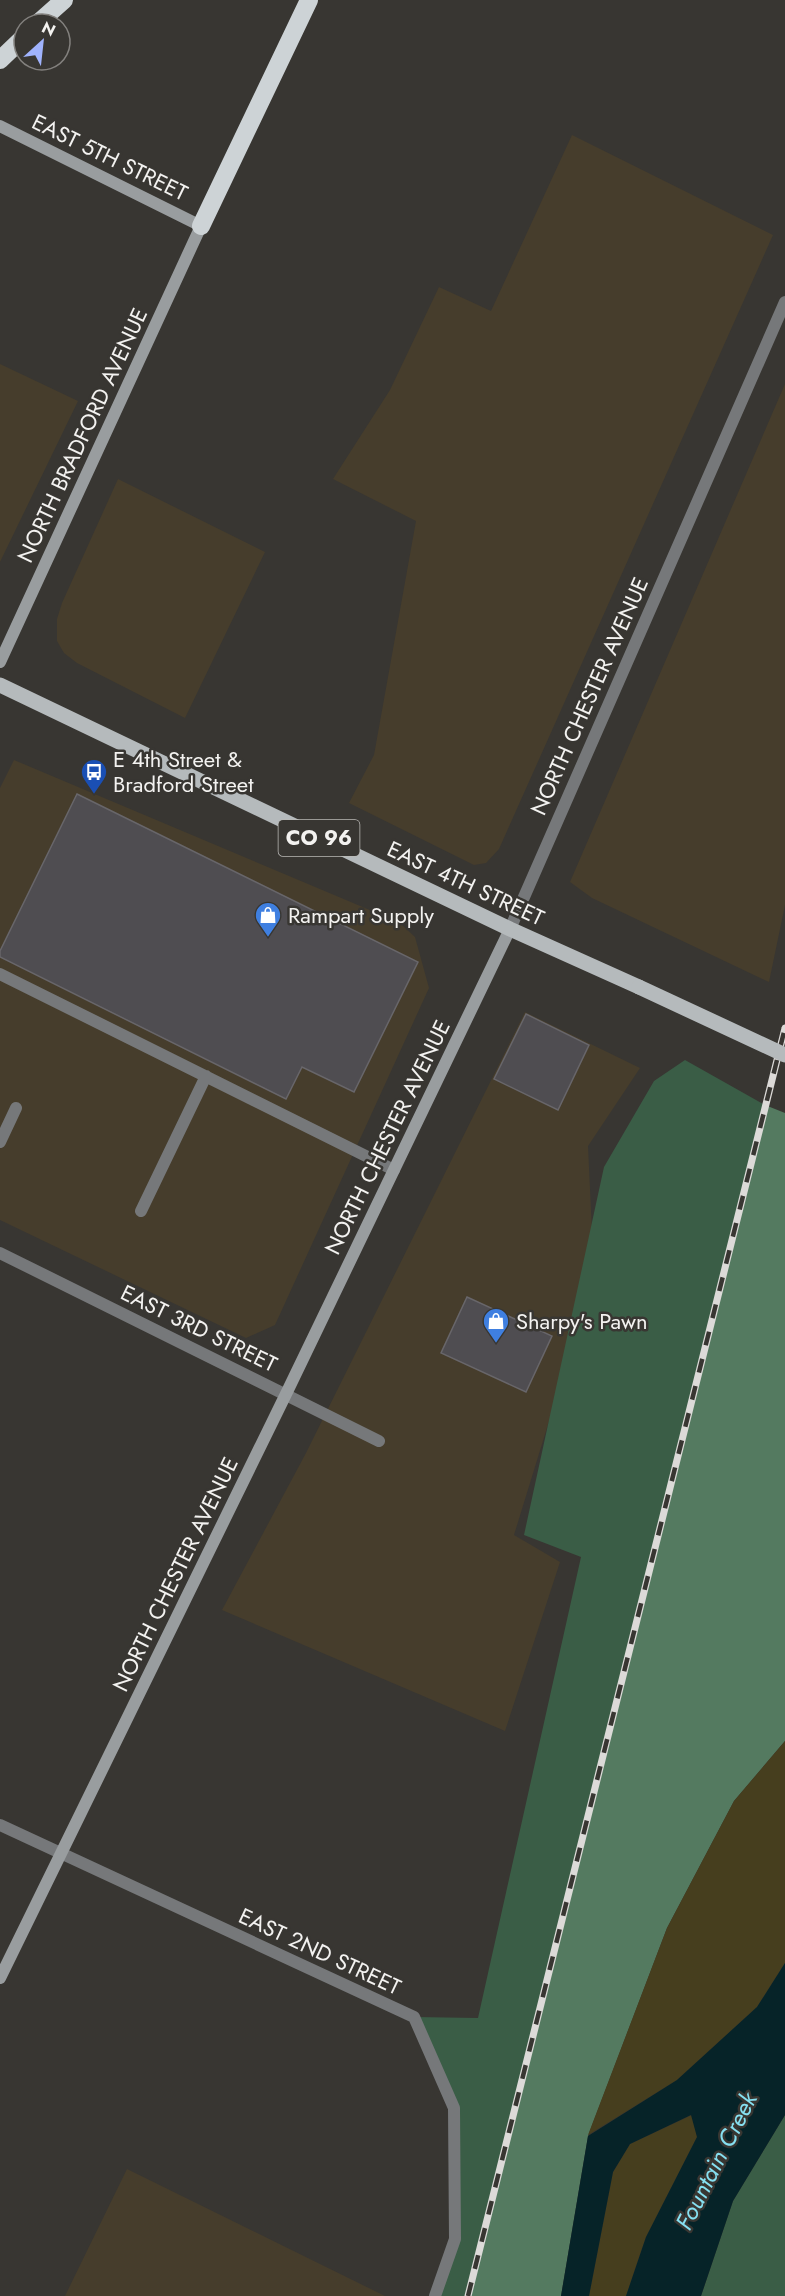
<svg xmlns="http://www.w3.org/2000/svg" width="785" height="2296" viewBox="0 0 785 2296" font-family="Jost,sans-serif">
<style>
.commercial{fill:#463d2c}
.green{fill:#3a5d46}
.forest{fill:#547a60}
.sand{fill:#463e1e}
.water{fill:#062328}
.building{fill:#4f4d51;stroke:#68666a;stroke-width:1.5}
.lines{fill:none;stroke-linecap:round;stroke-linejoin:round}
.lane{stroke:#76787a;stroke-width:12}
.street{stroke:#76787a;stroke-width:12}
.secondary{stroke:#999d9f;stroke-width:12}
.primary{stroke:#b5babc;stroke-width:15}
.highway{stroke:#cdd3d6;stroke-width:18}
.rail-casing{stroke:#dcdad8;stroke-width:7}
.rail{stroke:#383632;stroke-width:4.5;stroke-dasharray:14;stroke-linecap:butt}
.primary-bridge{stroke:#b5babc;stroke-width:15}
.labels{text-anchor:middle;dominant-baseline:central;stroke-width:5;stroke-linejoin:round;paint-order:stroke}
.shield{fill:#383632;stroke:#bbbab7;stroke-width:1.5}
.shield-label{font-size:21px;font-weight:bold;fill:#f3f2f0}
.street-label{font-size:22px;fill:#f3f2f0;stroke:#383632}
.poi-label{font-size:22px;fill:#f3f2f0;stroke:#383632;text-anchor:start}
.water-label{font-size:24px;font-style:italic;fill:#86e0f1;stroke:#383632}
</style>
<rect width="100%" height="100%" fill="#383632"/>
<path class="commercial" d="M 572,135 L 773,235 L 499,849 L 486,863 L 474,865 L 349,803 L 374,755 L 416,521 L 333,479 L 390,390 L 439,287 L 491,311 Z
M 0,364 L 78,401 L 0,562 Z
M 785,384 L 785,905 L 769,982 L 592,898 L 570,882 Z
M 118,479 L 265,552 L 185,718 L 77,663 L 64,653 L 57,641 L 57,619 L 62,603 Z
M 14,760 L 384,916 L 401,924 L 415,937 L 429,988 L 275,1325 L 246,1338 L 0,1220 L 0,788 Z
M 525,1012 L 640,1068 L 588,1146 L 594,1275 L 514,1535 L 560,1562 L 505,1731 L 222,1610 L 306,1453 Z
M 127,2169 L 385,2296 L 65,2296 Z"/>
<path class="green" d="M 685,1060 L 765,1105 C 710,1332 655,1560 597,1787 C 554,1956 502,2124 471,2296 L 435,2296 L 455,2239 L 454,2108 L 414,2017 L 478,2018 L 581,1557 L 524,1535 L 604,1167 L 654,1081 Z
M 785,2115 L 785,2296 L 701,2296 L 733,2201 Z"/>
<path class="forest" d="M 765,1105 L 785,1113 L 785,1741 L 734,1801 L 667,1928 L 588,2136 L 561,2296 L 471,2296 C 499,2141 545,1988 584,1835 C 646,1592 706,1348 765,1105 Z"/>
<path class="sand" d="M 785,1741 L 785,1963 L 757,2007 L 677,2080 L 588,2135 L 667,1928 L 734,1801 Z
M 692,2115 L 697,2137 L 646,2237 L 626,2296 L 589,2296 L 613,2172 L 630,2144 Z"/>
<path class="water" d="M 785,1963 L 785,2115 L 733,2201 L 701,2296 L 626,2296 L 646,2237 L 697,2137 L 691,2115 L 630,2144 L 613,2172 L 589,2296 L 561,2296 L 588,2136 L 677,2080 L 757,2007 Z"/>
<path class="building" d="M 77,794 L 418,962 L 354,1092 L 302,1067 L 286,1099 L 0,957 L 0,951 Z
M 526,1014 L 589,1045 L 558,1110 L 494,1079 Z
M 467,1297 L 552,1336 L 526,1392 L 441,1353 Z"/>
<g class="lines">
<path class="lane" d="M 0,974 L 394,1170
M 0,1142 L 16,1108
M 141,1211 L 206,1076"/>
<path class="street" d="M 510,929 L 785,302
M 0,1253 L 379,1441
M 0,1825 L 414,2017 L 454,2108 L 455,2239 L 435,2296"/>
<path class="secondary" d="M 0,126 L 201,226 L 0,662
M 0,1978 L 286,1394 L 510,929"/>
<path class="primary" d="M 0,685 L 510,929 L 639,987"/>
<path class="highway" d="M 37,24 L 64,0
M 0,60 L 24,37
M 201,226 L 309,0"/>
<g class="rail-casing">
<path id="rail" d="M 468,2296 L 785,1028"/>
</g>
<use href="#rail" class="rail"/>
<path class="primary-bridge" d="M 639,987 L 785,1055"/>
</g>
<defs>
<g id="bus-pin" transform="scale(1.35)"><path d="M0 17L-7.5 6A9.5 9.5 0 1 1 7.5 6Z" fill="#1a4fb4" stroke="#383632"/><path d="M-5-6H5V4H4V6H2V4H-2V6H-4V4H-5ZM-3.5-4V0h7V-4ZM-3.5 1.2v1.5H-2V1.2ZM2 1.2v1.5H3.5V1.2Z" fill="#fff"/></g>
<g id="shop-pin" transform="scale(1.35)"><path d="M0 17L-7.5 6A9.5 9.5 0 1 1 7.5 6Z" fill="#3f7fe0" stroke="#383632"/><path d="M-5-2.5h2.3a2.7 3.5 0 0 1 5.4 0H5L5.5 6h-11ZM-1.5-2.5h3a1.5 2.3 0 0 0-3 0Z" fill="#fff"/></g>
</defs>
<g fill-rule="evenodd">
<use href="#bus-pin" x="94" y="772"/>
<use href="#shop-pin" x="268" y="915"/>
<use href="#shop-pin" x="496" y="1321"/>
</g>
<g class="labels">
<rect class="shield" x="278.5" y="820" width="81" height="36" rx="4.5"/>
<g class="shield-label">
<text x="319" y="838">CO 96</text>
</g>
<g class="street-label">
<text transform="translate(110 157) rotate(26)">EAST 5TH STREET</text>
<text transform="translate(82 435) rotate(-65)">NORTH BRADFORD AVENUE</text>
<text transform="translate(589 696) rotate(-66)">NORTH CHESTER AVENUE</text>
<text transform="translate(466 883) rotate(25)">EAST 4TH STREET</text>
<text transform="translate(387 1137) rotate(-64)">NORTH CHESTER AVENUE</text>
<text transform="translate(199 1328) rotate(26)">EAST 3RD STREET</text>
<text transform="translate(175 1574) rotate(-64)">NORTH CHESTER AVENUE</text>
<text transform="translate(320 1951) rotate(25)">EAST 2ND STREET</text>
</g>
<g class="poi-label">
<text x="113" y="759">E 4th Street &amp;<tspan x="113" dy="25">Bradford Street</tspan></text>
<text x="288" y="915">Rampart Supply</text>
<text x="516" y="1321">Sharpy's Pawn</text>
</g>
<g class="water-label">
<text transform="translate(716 2161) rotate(-63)">Fountain Creek</text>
</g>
</g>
<g transform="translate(42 42) rotate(27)"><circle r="28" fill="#383632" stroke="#83817e" stroke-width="1.5"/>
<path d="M0-4.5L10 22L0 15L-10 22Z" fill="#a0b3fd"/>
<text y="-9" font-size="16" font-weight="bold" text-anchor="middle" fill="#f3f2f0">N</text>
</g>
</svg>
